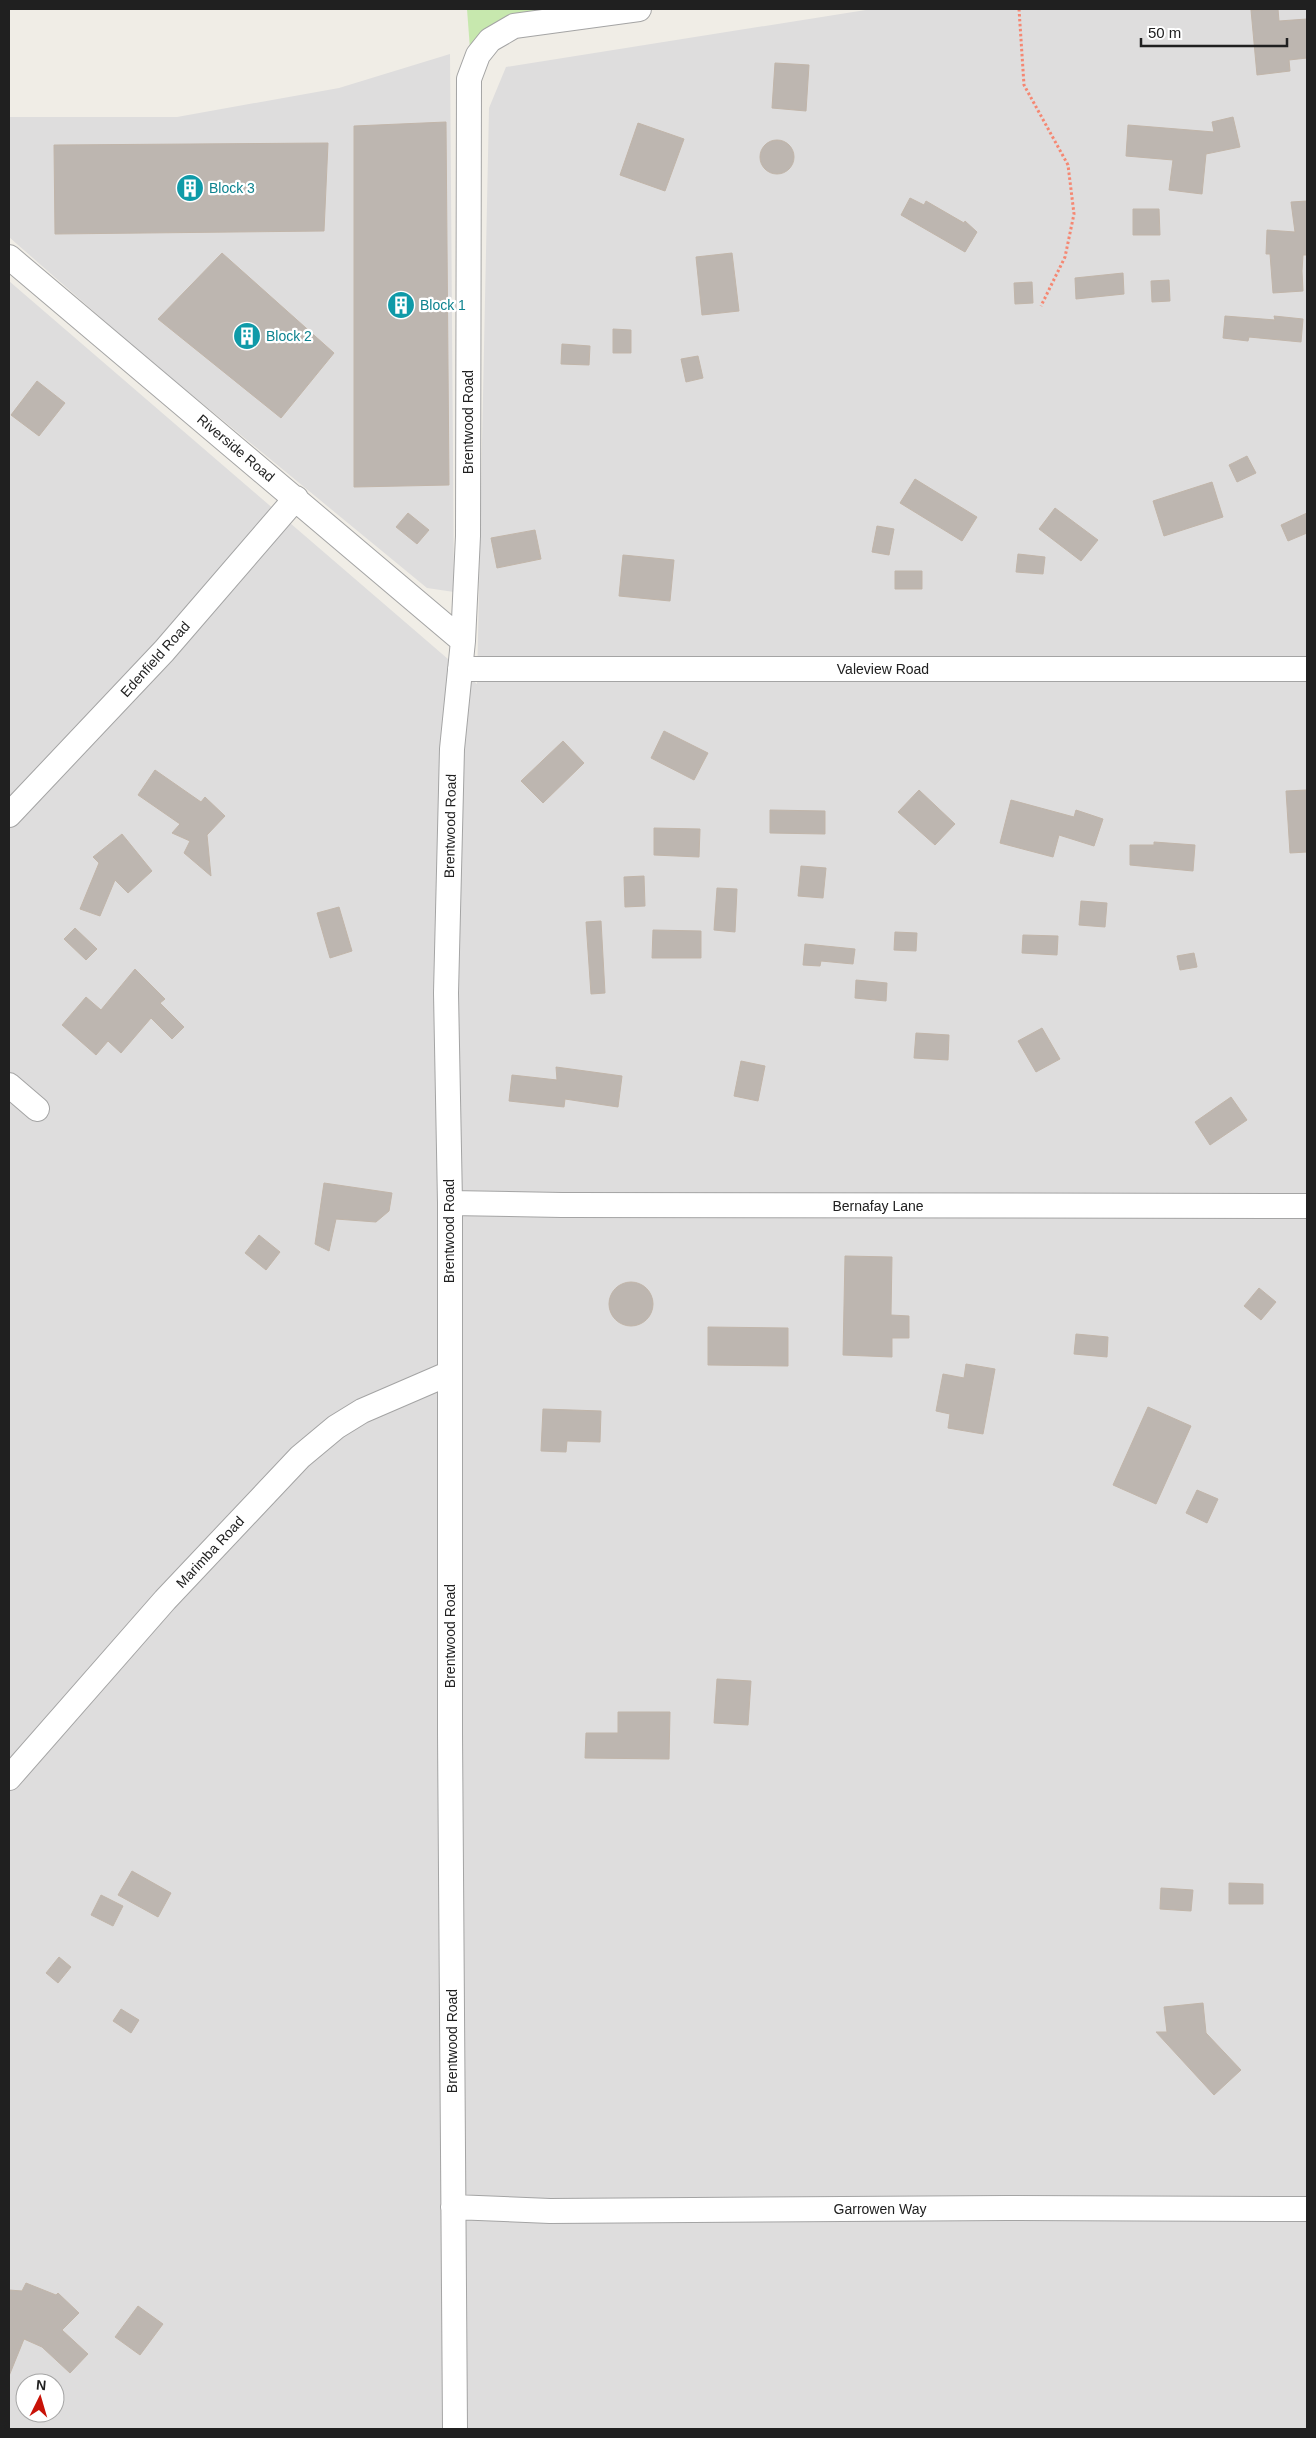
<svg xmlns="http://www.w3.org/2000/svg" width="1316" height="2438" viewBox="0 0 1316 2438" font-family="Arial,sans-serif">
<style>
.residential{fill:#dedddd;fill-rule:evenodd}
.grass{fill:#c7e8ae}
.building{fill:#bdb6b0;stroke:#c1b5a9}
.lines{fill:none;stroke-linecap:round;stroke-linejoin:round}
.street-casing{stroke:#a4a4a4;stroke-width:26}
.path{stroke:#f58772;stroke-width:3;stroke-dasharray:2.5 2.5;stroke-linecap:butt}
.street{stroke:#fff;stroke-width:24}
.labels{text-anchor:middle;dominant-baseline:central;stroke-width:4.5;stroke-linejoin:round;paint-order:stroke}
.culture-label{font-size:14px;fill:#0d838f;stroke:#fff;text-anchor:start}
.street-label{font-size:14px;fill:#202020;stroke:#fff}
</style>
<rect width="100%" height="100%" fill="#f0ede6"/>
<path class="residential" d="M 872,9 L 1307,9 L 1307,2429 L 9,2429 L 9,281 L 477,684 L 489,108 L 506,67 ZM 25,2383 L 55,2383 L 55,2413 L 25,2413 Z
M 450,54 L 454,592 L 427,588 L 141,353 L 9,237 L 9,117 L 177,117 L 339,88 Z"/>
<path class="grass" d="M 467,9 L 594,9 L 470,49 Z"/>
<path class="building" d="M 1278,9 L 1279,21 L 1307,19 L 1307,58 L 1289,60 L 1290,71 L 1257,75 L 1251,10 Z
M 775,63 L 809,65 L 806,111 L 772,108 Z
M 1233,117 L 1240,147 L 1206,154 L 1202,194 L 1169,190 L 1173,160 L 1126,156 L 1128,125 L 1214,132 L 1212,122 Z
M 446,122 L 449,485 L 354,487 L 354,126 Z
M 638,123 L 684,139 L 665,191 L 620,175 Z
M760 157a17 17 0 1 1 34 0a17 17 0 1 1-34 0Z
M 328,143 L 324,231 L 55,234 L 54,145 Z
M 910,198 L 924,205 L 926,201 L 964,223 L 965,221 L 977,232 L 965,252 L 901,215 Z
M 1307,201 L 1307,255 L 1303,255 L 1302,271 L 1303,291 L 1273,293 L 1270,254 L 1266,254 L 1267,230 L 1295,232 L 1291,202 Z
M 1133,209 L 1159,209 L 1160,235 L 1133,235 Z
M 222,253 L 334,353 L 281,418 L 158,319 Z
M 732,253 L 739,311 L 702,315 L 696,257 Z
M 1123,273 L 1124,294 L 1076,299 L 1075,278 Z
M 1169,280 L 1170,301 L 1152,302 L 1151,281 Z
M 1032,282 L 1033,303 L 1015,304 L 1014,283 Z
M 1225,316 L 1275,320 L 1274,316 L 1303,319 L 1301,342 L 1249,337 L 1248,341 L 1223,338 Z
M 613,329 L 631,330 L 631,353 L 613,353 Z
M 562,344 L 590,346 L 589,365 L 561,364 Z
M 698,356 L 703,378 L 686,382 L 681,359 Z
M 37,381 L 65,403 L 39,436 L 11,415 Z
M 1247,456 L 1256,473 L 1237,482 L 1229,465 Z
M 915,479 L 977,517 L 962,541 L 900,503 Z
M 1212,482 L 1223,517 L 1164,536 L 1153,501 Z
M 1055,508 L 1098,540 L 1081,561 L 1039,529 Z
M 408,513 L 429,530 L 417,544 L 396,527 Z
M 1307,513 L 1307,533 L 1288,541 L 1281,525 Z
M 877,526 L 894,529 L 889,555 L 872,552 Z
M 535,530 L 541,559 L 497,568 L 491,538 Z
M 1018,554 L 1045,557 L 1043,574 L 1016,572 Z
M 623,555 L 674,560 L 670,601 L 619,596 Z
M 895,571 L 922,571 L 922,589 L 895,589 Z
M 664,731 L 708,753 L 694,780 L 651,758 Z
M 563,741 L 584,763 L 543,803 L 521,781 Z
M 155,770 L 201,802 L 205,797 L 225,816 L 207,835 L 211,876 L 184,853 L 190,841 L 172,833 L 180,824 L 138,795 Z
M 919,790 L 955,824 L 935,845 L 898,812 Z
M 1307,790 L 1307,852 L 1290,853 L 1286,791 Z
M 1011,800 L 1074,817 L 1076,810 L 1103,819 L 1094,846 L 1059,835 L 1053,857 L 1000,843 Z
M 770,810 L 825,811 L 825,834 L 770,833 Z
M 654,828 L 700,829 L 699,857 L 654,855 Z
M 122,834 L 152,871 L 128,893 L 115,880 L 100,916 L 80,909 L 99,863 L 93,857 Z
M 1154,842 L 1195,845 L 1193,871 L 1130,865 L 1130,845 L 1154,845 Z
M 801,866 L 826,868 L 823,898 L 798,896 Z
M 644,876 L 645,906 L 625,907 L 624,877 Z
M 717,888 L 737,889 L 735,932 L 714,930 Z
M 1081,901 L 1107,903 L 1105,927 L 1079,925 Z
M 339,907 L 352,951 L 330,958 L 317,913 Z
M 601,921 L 605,993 L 591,994 L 586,922 Z
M 75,928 L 97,949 L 86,960 L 64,939 Z
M 653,930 L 701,931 L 701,958 L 652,958 Z
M 895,932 L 917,933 L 916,951 L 894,950 Z
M 1023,935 L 1058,936 L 1057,955 L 1022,953 Z
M 805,944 L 855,949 L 853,964 L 821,961 L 820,966 L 803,965 Z
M 1194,953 L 1197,967 L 1180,970 L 1177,956 Z
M 135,969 L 165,999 L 160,1003 L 184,1027 L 172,1039 L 151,1018 L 121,1053 L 108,1041 L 96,1055 L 62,1025 L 86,997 L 101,1010 Z
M 856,980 L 887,983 L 886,1001 L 855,998 Z
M 1042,1028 L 1060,1059 L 1036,1072 L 1018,1041 Z
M 916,1033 L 949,1035 L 948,1060 L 914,1058 Z
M 741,1061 L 765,1066 L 758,1101 L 734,1096 Z
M 556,1067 L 622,1076 L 618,1107 L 565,1099 L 564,1107 L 509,1101 L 512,1075 L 557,1080 Z
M 1231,1097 L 1247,1120 L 1210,1145 L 1195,1122 Z
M 324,1183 L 392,1193 L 389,1211 L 376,1222 L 336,1219 L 329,1251 L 315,1244 Z
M 259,1235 L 280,1252 L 266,1270 L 245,1253 Z
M 845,1256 L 892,1257 L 891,1315 L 909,1316 L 909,1338 L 892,1338 L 892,1357 L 843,1355 Z
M609 1304a22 22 0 1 1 44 0a22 22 0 1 1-44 0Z
M 1259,1288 L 1276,1302 L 1261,1320 L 1244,1306 Z
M 708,1327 L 788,1328 L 788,1366 L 708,1365 Z
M 1076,1334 L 1108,1337 L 1107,1357 L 1074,1354 Z
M 966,1364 L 995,1369 L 983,1434 L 948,1428 L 950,1414 L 936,1411 L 943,1374 L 964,1378 Z
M 1148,1407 L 1191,1426 L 1156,1504 L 1113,1485 Z
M 543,1409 L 601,1411 L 600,1442 L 567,1441 L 566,1452 L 541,1451 Z
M 1197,1490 L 1218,1499 L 1207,1523 L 1186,1513 Z
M 717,1679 L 751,1681 L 748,1725 L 714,1723 Z
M 618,1712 L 670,1712 L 669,1759 L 585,1758 L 586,1733 L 618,1733 Z
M 132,1871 L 171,1893 L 158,1917 L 118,1895 Z
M 1229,1883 L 1263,1884 L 1263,1904 L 1229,1904 Z
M 1161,1888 L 1193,1890 L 1191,1911 L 1160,1909 Z
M 101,1895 L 123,1906 L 113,1926 L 91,1915 Z
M 59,1957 L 71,1967 L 58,1983 L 46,1973 Z
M 1203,2003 L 1206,2033 L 1241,2070 L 1214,2095 L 1156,2032 L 1167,2032 L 1164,2007 Z
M 121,2009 L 139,2020 L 131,2033 L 113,2021 Z
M 26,2283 L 56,2295 L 58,2293 L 79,2313 L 62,2330 L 88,2354 L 70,2373 L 42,2347 L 24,2339 L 9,2376 L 9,2290 L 22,2291 Z
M 138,2306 L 163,2324 L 140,2355 L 115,2337 Z"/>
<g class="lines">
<g class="street-casing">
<path id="street" d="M 9,257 L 463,641
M 460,669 L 1307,669
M 9,815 L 164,651 L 296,498
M 9,1085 L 37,1109
M 450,1203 L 562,1205 L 1307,1206
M 9,1778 L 165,1600 L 300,1457 L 336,1427 L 362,1411 L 450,1373
M 453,2207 L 550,2211 L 1006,2208 L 1307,2209
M 455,2429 L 450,1733 L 450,1203 L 446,993 L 452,749 L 463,641 L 468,536 L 469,79 L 478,55 L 490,40 L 514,26 L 639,9"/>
</g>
<path class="path" d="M 1019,9 L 1024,85 L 1068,165 L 1074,214 L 1065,257 L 1041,306"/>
<use href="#street" class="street"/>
</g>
<defs>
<g id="building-disc" transform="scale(1.4375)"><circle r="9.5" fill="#0f9aa8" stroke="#fff"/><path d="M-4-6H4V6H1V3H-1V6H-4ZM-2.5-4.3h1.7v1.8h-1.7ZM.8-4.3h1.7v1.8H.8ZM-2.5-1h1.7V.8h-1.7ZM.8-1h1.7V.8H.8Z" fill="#fff"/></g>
</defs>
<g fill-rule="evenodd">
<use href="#building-disc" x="190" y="188"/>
<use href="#building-disc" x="401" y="305"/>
<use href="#building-disc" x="247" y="336"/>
</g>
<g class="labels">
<g class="culture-label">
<text x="209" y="188">Block 3</text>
<text x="420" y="305">Block 1</text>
<text x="266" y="336">Block 2</text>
</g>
<g class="street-label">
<text transform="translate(468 422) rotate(-90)">Brentwood Road</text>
<text transform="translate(236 448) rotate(40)">Riverside Road</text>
<text transform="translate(155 659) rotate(-48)">Edenfield Road</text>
<text x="883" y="669">Valeview Road</text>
<text transform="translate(450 826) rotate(-89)">Brentwood Road</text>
<text x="878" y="1206">Bernafay Lane</text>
<text transform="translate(449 1231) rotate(-90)">Brentwood Road</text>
<text transform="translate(210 1552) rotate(-47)">Marimba Road</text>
<text transform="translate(450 1636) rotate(-90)">Brentwood Road</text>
<text transform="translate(452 2041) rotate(-90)">Brentwood Road</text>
<text x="880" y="2209">Garrowen Way</text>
</g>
</g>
<rect width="1316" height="2438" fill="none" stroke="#202020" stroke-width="20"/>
<g transform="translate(40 2398) rotate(5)"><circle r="24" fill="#ffffff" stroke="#a6a6a6"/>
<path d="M0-4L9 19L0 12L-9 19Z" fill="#c81207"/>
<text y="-8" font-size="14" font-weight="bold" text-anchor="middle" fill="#202020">N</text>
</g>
<path d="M1141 38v8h146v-8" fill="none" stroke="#202020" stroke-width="2.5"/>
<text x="1148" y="38" font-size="15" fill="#202020" stroke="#ffffff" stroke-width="4" paint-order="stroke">50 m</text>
</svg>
